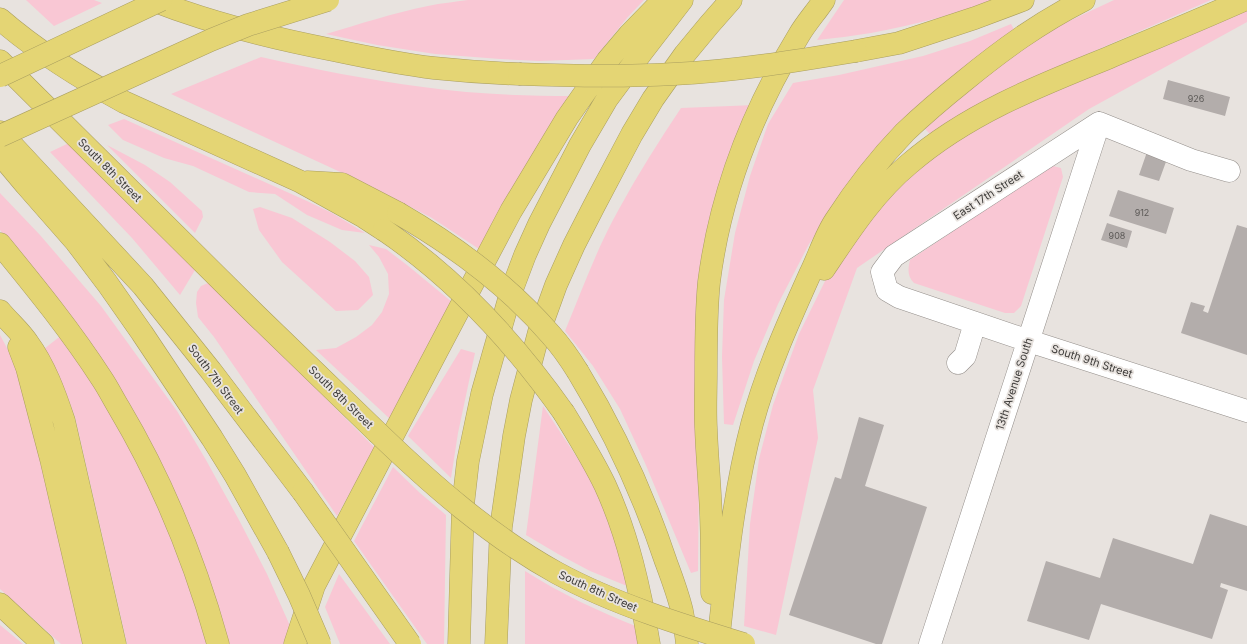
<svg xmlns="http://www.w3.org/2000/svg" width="1247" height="644" viewBox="0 0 1247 644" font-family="Inter,sans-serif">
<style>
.green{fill:#f9c7d4}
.building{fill:#b3adab}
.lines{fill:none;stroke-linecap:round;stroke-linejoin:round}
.minor-casing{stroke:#948f8b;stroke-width:23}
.highway-casing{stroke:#aa9f60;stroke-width:23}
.minor{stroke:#fff;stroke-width:22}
.highway{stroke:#e4d574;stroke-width:22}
.highway-bridge-casing{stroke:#aa9f60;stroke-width:23;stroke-linecap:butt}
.highway-bridge{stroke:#e4d574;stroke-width:22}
.labels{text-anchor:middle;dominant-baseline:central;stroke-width:3.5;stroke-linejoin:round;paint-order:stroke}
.number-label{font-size:9px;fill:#5b5856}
.street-label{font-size:11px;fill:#3e3c3a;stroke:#e8e3df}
</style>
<rect width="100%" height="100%" fill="#e8e3df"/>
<path class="green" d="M 26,0 L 94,0 L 102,3 L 54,26 Z
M 468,0 L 644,0 L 627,18 L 594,59 L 539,61 L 500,59 L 435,54 L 377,45 L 326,34 C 360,24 393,13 428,6 C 441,3 455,2 468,0 Z
M 844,0 L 999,0 C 957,13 915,25 871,33 C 853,36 835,38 817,40 Z
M 1114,0 L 1211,0 L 1010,88 L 968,110 L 931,135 L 923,127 L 979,78 L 1052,29 Z
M 1247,9 L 1247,22 L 1089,109 L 857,268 L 813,390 L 818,438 L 776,635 L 744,626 L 750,524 L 759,459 L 773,405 L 799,334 L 826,279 L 895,188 L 938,151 L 1043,93 L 1168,45 Z
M 1011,24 L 1016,33 L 844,193 L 809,244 L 778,304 L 754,361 L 733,425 L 724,424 L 722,357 L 724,300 L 735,233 L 750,176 L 768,124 L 793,83 L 839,75 L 923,56 L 970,41 Z
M 261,57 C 314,69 368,80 423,87 C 472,94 522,96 572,96 L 482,251 L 432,218 L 362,182 L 171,94 Z
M 755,105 L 700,368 L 698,571 L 691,573 L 645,463 L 620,409 L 593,366 L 565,331 C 582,290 597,248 619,209 C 638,174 659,141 681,108 Z
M 124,119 L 307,201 L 332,213 L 365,233 L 342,230 L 307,215 L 275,194 L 249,192 L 193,166 L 164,158 L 123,140 L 108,125 Z
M 69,143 L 195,270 L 180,295 L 132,238 L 50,152 Z
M 107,145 L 145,165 L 170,182 L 202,211 L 203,217 L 195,233 Z
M 1053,166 L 1061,168 L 1063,177 L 1021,306 L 1014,313 L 1005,313 L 914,283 C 907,276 908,269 910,260 L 1047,168 Z
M 0,193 L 40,235 L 101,306 L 177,411 L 206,460 L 239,520 L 267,574 L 291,628 L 286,644 L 226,644 L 73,321 L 0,230 Z
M 260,207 L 292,218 L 330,242 L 355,261 L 369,277 L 373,295 L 358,310 L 336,311 L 282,262 L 259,230 L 253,209 Z
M 369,245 L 386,249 L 407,265 L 452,302 L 390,419 L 316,350 L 336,348 L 356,337 L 372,325 L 382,312 L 389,294 L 388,274 L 379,257 Z
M 208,283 L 211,283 L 375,448 L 337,516 L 214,337 L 198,317 L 196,303 L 197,292 L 201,286 Z
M 63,334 L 106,400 L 180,550 L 208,644 L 127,644 L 75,417 L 62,383 L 44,349 Z
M 0,335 L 14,361 L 30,404 L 85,644 L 61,644 L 0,589 Z
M 461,349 L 475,353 L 458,433 L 451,478 L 408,436 Z
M 543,406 L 586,471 L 604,505 L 632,588 L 590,571 L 558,554 L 526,535 Z
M 393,467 L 420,493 L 446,515 L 444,644 L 427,644 L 354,541 Z
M 525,571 C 561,594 598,611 638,627 L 642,644 L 525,644 Z
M 339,574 L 390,644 L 340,644 L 325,607 Z
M 0,625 L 23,644 L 0,644 Z"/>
<path class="building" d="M 1168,80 L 1230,97 L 1225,116 L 1163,99 Z
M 1147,152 L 1167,159 L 1159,181 L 1139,175 Z
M 1118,190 L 1174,208 L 1166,234 L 1109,216 Z
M 1107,223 L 1132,231 L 1127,248 L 1101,240 Z
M 1237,225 L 1247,228 L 1247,355 L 1181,333 L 1191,302 L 1205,306 L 1203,311 L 1208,313 Z
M 859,417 L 884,425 L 865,486 L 927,507 L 882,644 L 876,644 L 789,615 L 835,477 L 841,479 Z
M 1210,514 L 1247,526 L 1247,591 L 1221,583 L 1220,587 L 1228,590 L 1212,639 L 1101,604 L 1089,640 L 1027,621 L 1046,561 L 1100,578 L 1113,538 L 1193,564 Z"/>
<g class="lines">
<g class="minor-casing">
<path id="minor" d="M 1099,123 L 894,256 L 882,272 L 887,290 L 899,297 L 1029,341 L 1247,411
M 1099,123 L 1191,160 L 1229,171
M 958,363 L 965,356 L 975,323
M 930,644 L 1099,123"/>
</g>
<g class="highway-casing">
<path id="highway" d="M 152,0 C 210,23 271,38 333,50 C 366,57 400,64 434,68 C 462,71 491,73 519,74
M 0,19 C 38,52 80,78 124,102 L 299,181 L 364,217 L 384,230
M 856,51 L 899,43 L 975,18 L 1023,0
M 0,61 L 256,315 L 377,432
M 0,132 L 143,286 L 211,371 L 303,492
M 0,154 L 26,185 L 76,242 L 107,283 L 142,333 L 212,438 L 235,475 L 278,552
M 307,182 L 342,184 L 398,213
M 0,244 C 36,288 71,331 102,379 C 108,388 113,398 119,408 C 163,482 195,561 218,644
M 824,269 C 849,232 874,193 909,164 C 967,114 1038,86 1108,58 C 1153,39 1199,20 1244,0
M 0,311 C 9,322 20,331 28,343 C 45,366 55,394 64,421 L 115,644
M 19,347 L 27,368 L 51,459 L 94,644
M 578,372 C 614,431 644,496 666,562 C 672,578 678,594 682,611 C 684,622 686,633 687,644
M 564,413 C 578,436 593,460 605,485 C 628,535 640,589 649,644
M 712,593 C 712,567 712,541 711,515 C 710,486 707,457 706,428 C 705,410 706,391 706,372 C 706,342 706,312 709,282 C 720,195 753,110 799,35 C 806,23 816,12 824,0
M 0,604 L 43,644
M 295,644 L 314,586 L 426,372 L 511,211 L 567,118 L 607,61 L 629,35 L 663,0
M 459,644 L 463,505 L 468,461 L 482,394 L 511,292 L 525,255 L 539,224 L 580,145 L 607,99 L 642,52 L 682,0
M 496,644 L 501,527 L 514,436 L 521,400 L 539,332 L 556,285 L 574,245 L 594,206 L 632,134 L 653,99 L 685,54 L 709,25 L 731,0
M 718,644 C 726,570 733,496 752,424 C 766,372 788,323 810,274 C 818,258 825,236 835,221 C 855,190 879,159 905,132 C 924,114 944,97 964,81 C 1003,49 1039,23 1084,0"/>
</g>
<use href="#minor" class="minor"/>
<use href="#highway" class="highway"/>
<g class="highway-bridge-casing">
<path id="highway-bridge" d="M 519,74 C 571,76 623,77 674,74 C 735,71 796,61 856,51
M 0,76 L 161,0
M 0,136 L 211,40 L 248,25 L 328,0
M 398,213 C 455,246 508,285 551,335 C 561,346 570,359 578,372
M 384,230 C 456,279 514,342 564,413
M 377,432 C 432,485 490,536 557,573 C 614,604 682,625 744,644
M 303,492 L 410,644
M 278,552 L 299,595 L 320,644"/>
</g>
<use href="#highway-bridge" class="highway-bridge"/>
</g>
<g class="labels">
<g class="number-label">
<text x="1196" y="98">926</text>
<text x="1142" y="212">912</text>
<text x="1117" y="235">908</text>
</g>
<g class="street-label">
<text transform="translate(110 170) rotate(45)">South 8th Street</text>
<text transform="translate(988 195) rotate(-33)">East 17th Street</text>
<text transform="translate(1092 361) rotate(18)">South 9th Street</text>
<text transform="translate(216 379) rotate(53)">South 7th Street</text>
<text transform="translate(1014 384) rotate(-72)">13th Avenue South</text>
<text transform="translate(341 397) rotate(44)">South 8th Street</text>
<text transform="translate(598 591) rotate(24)">South 8th Street</text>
</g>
</g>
</svg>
